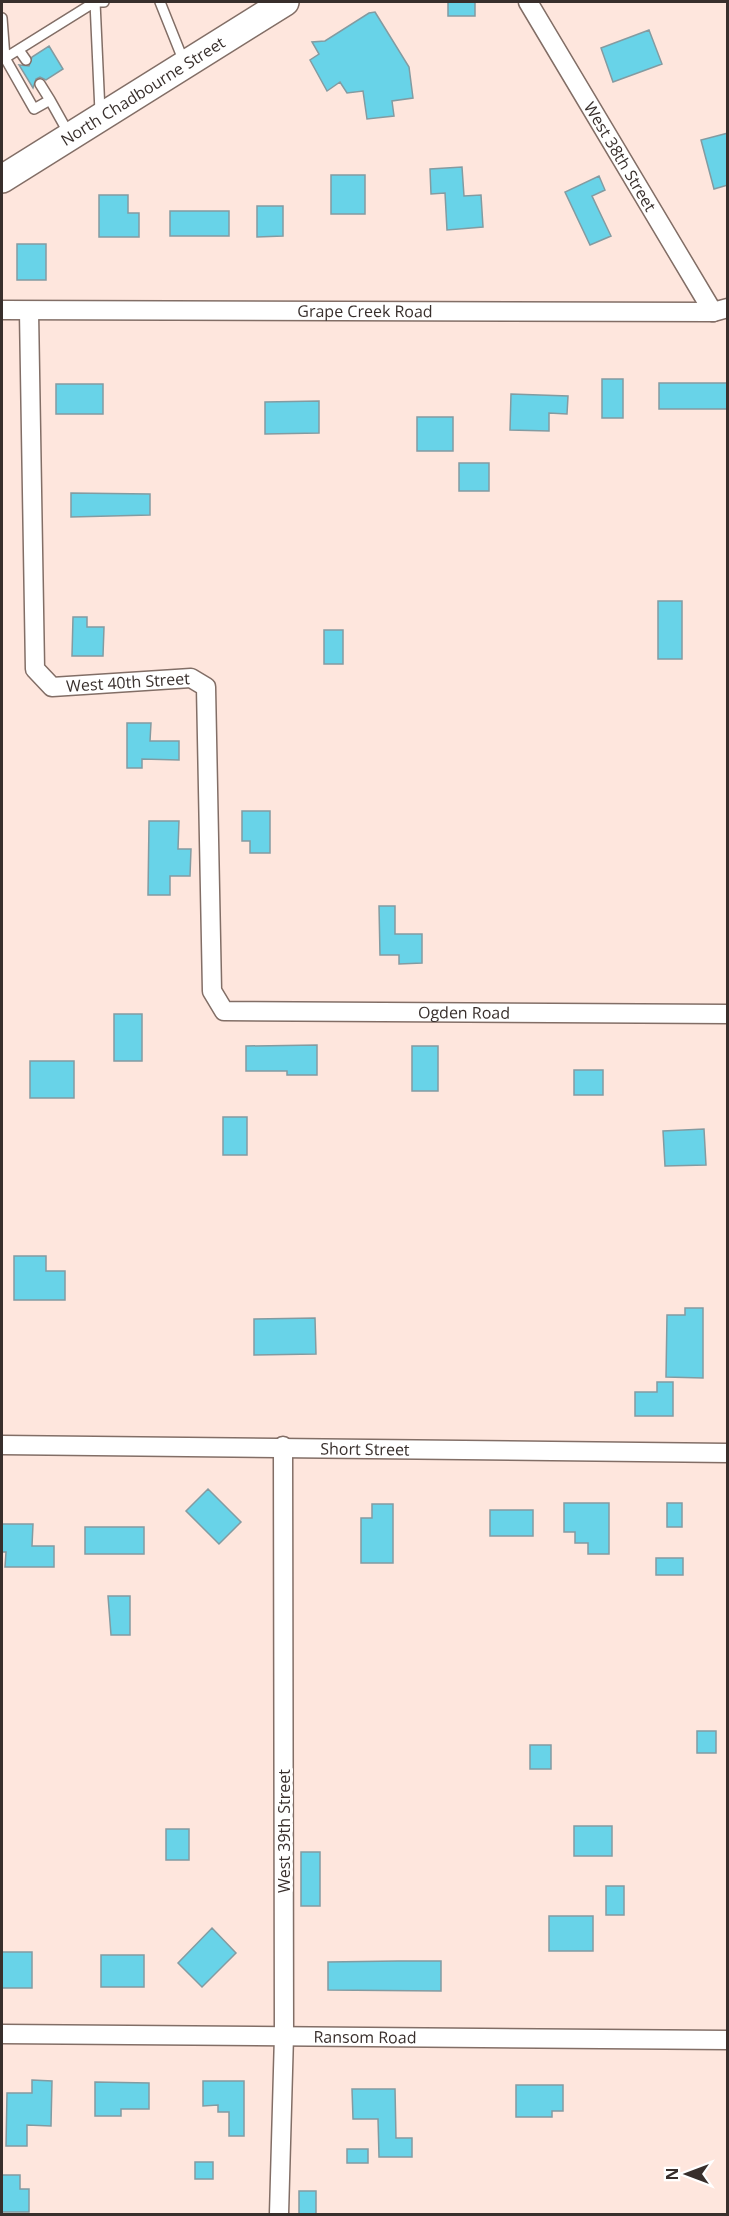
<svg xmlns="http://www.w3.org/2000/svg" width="729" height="2216" viewBox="0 0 729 2216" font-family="'Open Sans',sans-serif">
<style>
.building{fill:#68d3e8;stroke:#839ba1;stroke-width:1.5}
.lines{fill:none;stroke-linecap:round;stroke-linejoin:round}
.lane-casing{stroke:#826e66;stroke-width:12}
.street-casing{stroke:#826e66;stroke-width:21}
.secondary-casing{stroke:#826e66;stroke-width:30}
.lane{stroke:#fff;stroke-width:9}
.street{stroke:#fff;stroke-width:18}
.secondary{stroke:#fff;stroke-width:27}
.labels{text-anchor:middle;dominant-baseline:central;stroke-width:6;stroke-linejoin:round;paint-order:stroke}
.street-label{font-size:16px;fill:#382f2c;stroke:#fff}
</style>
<rect width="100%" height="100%" fill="#fee6dd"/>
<path class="building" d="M 448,2 L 475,2 L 475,16 L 448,16 Z
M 375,12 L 409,67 L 413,98 L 392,101 L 394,116 L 367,119 L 363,91 L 347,93 L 340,82 L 327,91 L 310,60 L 319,54 L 312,42 L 325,41 L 369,13 Z
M 649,30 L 662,64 L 613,82 L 601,48 Z
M 49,46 L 63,69 L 46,80 L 40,77 L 36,79 L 33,88 L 19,65 L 29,66 L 32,57 Z
M 728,133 L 728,185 L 714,189 L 701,140 Z
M 462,167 L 464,196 L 481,195 L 483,227 L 447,230 L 445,193 L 431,194 L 430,169 Z
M 331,175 L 365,175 L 365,214 L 331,214 Z
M 599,176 L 605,190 L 592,196 L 611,236 L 590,245 L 565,192 Z
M 99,195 L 128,195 L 128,213 L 139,213 L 139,237 L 99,237 Z
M 257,206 L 283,206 L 283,236 L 257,237 Z
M 170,211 L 229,211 L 229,236 L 170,236 Z
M 17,244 L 46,244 L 46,280 L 17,280 Z
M 602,379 L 623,379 L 623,418 L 602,418 Z
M 659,383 L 728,383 L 728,409 L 659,409 Z
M 56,384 L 103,384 L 103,414 L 56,414 Z
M 511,394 L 568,396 L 567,414 L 549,413 L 549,431 L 510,430 Z
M 319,401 L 319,433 L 265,434 L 265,402 Z
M 417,417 L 453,417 L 453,451 L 417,451 Z
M 459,463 L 489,463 L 489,491 L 459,491 Z
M 71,493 L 150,494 L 150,515 L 71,517 Z
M 658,601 L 682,601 L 682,659 L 658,659 Z
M 73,617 L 87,617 L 87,627 L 104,627 L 103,656 L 72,656 Z
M 324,630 L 343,630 L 343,664 L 324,664 Z
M 127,723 L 151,723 L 150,741 L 179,741 L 179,760 L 142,759 L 142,768 L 127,768 Z
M 242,811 L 270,811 L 270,853 L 250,853 L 250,841 L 242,841 Z
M 149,821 L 179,821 L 178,849 L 191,849 L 190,876 L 170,876 L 170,895 L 148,895 Z
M 379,906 L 395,906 L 395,934 L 422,934 L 422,963 L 399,964 L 399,955 L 380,955 Z
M 114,1014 L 142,1014 L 142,1061 L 114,1061 Z
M 317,1045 L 317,1075 L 287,1075 L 287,1071 L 246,1071 L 246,1046 Z
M 412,1046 L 438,1046 L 438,1091 L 412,1091 Z
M 30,1061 L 74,1061 L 74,1098 L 30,1098 Z
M 574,1070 L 603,1070 L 603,1095 L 574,1095 Z
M 223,1117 L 247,1117 L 247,1155 L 223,1155 Z
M 704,1129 L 706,1165 L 665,1166 L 663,1131 Z
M 14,1256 L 46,1256 L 46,1271 L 65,1271 L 65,1300 L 14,1300 Z
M 685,1308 L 703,1308 L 703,1378 L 666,1377 L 667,1315 L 685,1315 Z
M 315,1318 L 316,1354 L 254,1355 L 254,1319 Z
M 657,1382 L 673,1382 L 673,1416 L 635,1416 L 635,1392 L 657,1392 Z
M 208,1489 L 241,1522 L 219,1544 L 186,1511 Z
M 564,1503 L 609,1503 L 609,1554 L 588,1554 L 588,1543 L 575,1543 L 575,1532 L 564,1532 Z
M 667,1503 L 682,1503 L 682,1527 L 667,1527 Z
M 372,1504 L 393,1504 L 393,1563 L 361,1563 L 361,1518 L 372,1518 Z
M 490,1510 L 533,1510 L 533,1536 L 490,1536 Z
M 2,1524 L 33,1524 L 32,1546 L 54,1546 L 54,1567 L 5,1567 L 6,1552 L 2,1552 Z
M 85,1527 L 144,1527 L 144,1554 L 85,1554 Z
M 656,1558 L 683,1558 L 683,1575 L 656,1575 Z
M 108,1596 L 130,1596 L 130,1635 L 111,1635 Z
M 697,1731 L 716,1731 L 716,1753 L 697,1753 Z
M 530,1745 L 551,1745 L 551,1769 L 530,1769 Z
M 574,1826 L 612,1826 L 612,1856 L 574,1856 Z
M 166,1829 L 189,1829 L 189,1860 L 166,1860 Z
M 301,1852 L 320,1852 L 320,1906 L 301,1906 Z
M 606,1886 L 624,1886 L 624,1915 L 606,1915 Z
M 549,1916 L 593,1916 L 593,1951 L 549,1951 Z
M 212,1928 L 236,1953 L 202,1987 L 178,1963 Z
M 2,1952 L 32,1952 L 32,1988 L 2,1988 Z
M 101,1955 L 144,1955 L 144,1987 L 101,1987 Z
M 398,1961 L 441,1961 L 441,1991 L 328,1990 L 328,1962 Z
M 32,2080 L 52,2081 L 51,2126 L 27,2125 L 27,2146 L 6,2146 L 7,2093 L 32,2093 Z
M 203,2081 L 244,2081 L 244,2136 L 229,2136 L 229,2112 L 218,2112 L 218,2105 L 203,2106 Z
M 95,2082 L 149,2083 L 149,2109 L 121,2109 L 121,2116 L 95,2116 Z
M 516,2085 L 563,2085 L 563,2111 L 552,2111 L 552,2117 L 516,2117 Z
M 352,2089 L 395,2089 L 396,2138 L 412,2138 L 412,2157 L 379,2157 L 378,2119 L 353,2119 Z
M 347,2149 L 368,2149 L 368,2163 L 347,2163 Z
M 195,2162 L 213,2162 L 213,2179 L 195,2179 Z
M 2,2175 L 20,2175 L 20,2189 L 29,2189 L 29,2212 L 2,2212 Z
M 299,2191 L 316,2191 L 316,2214 L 299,2214 Z"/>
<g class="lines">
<g class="lane-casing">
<path id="lane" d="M 95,2 L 100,112
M 160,2 L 184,62
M 2,18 L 5,58
M 19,50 L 26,60
M 40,84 L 50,100
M 69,134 L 50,100 L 34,109 L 5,58 L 95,2 L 104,2"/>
</g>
<g class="street-casing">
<g id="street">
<path id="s1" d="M 528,2 L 713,312"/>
<path id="s2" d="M 2,310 L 713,312 L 728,308"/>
<path id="s3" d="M 29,312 L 35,669 L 52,687 L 191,678 L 206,687 L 212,991 L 224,1011 L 728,1014"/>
<path id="s4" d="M 2,1445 L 728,1453"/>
<path id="s5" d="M 2,2034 L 728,2040"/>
<path d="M 279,2214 L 284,2035 L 283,1446"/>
</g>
</g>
<g class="secondary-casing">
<g id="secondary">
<path id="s6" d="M 2,179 L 285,2"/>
</g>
</g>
<use href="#lane" class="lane"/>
<use href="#street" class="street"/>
<use href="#secondary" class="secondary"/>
</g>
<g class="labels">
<g class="street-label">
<text stroke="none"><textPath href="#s6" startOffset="166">North Chadbourne Street</textPath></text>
<text stroke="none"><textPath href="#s1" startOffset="180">West 38th Street</textPath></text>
<text stroke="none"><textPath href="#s2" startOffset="363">Grape Creek Road</textPath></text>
<text stroke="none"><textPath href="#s3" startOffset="458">West 40th Street</textPath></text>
<text stroke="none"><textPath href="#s3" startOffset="1106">Ogden Road</textPath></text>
<text stroke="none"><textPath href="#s4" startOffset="363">Short Street</textPath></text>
<text transform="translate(284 1831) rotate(-90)">West 39th Street</text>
<text stroke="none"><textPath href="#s5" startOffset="363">Ransom Road</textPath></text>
</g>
</g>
<rect width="729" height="2216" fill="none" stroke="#382f2c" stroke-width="6"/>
<g transform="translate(687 2174) rotate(270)" stroke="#ffffff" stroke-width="4.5" paint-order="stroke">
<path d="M0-4.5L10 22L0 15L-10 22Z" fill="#382f2c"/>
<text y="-9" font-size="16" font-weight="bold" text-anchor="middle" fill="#382f2c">N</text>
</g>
</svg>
